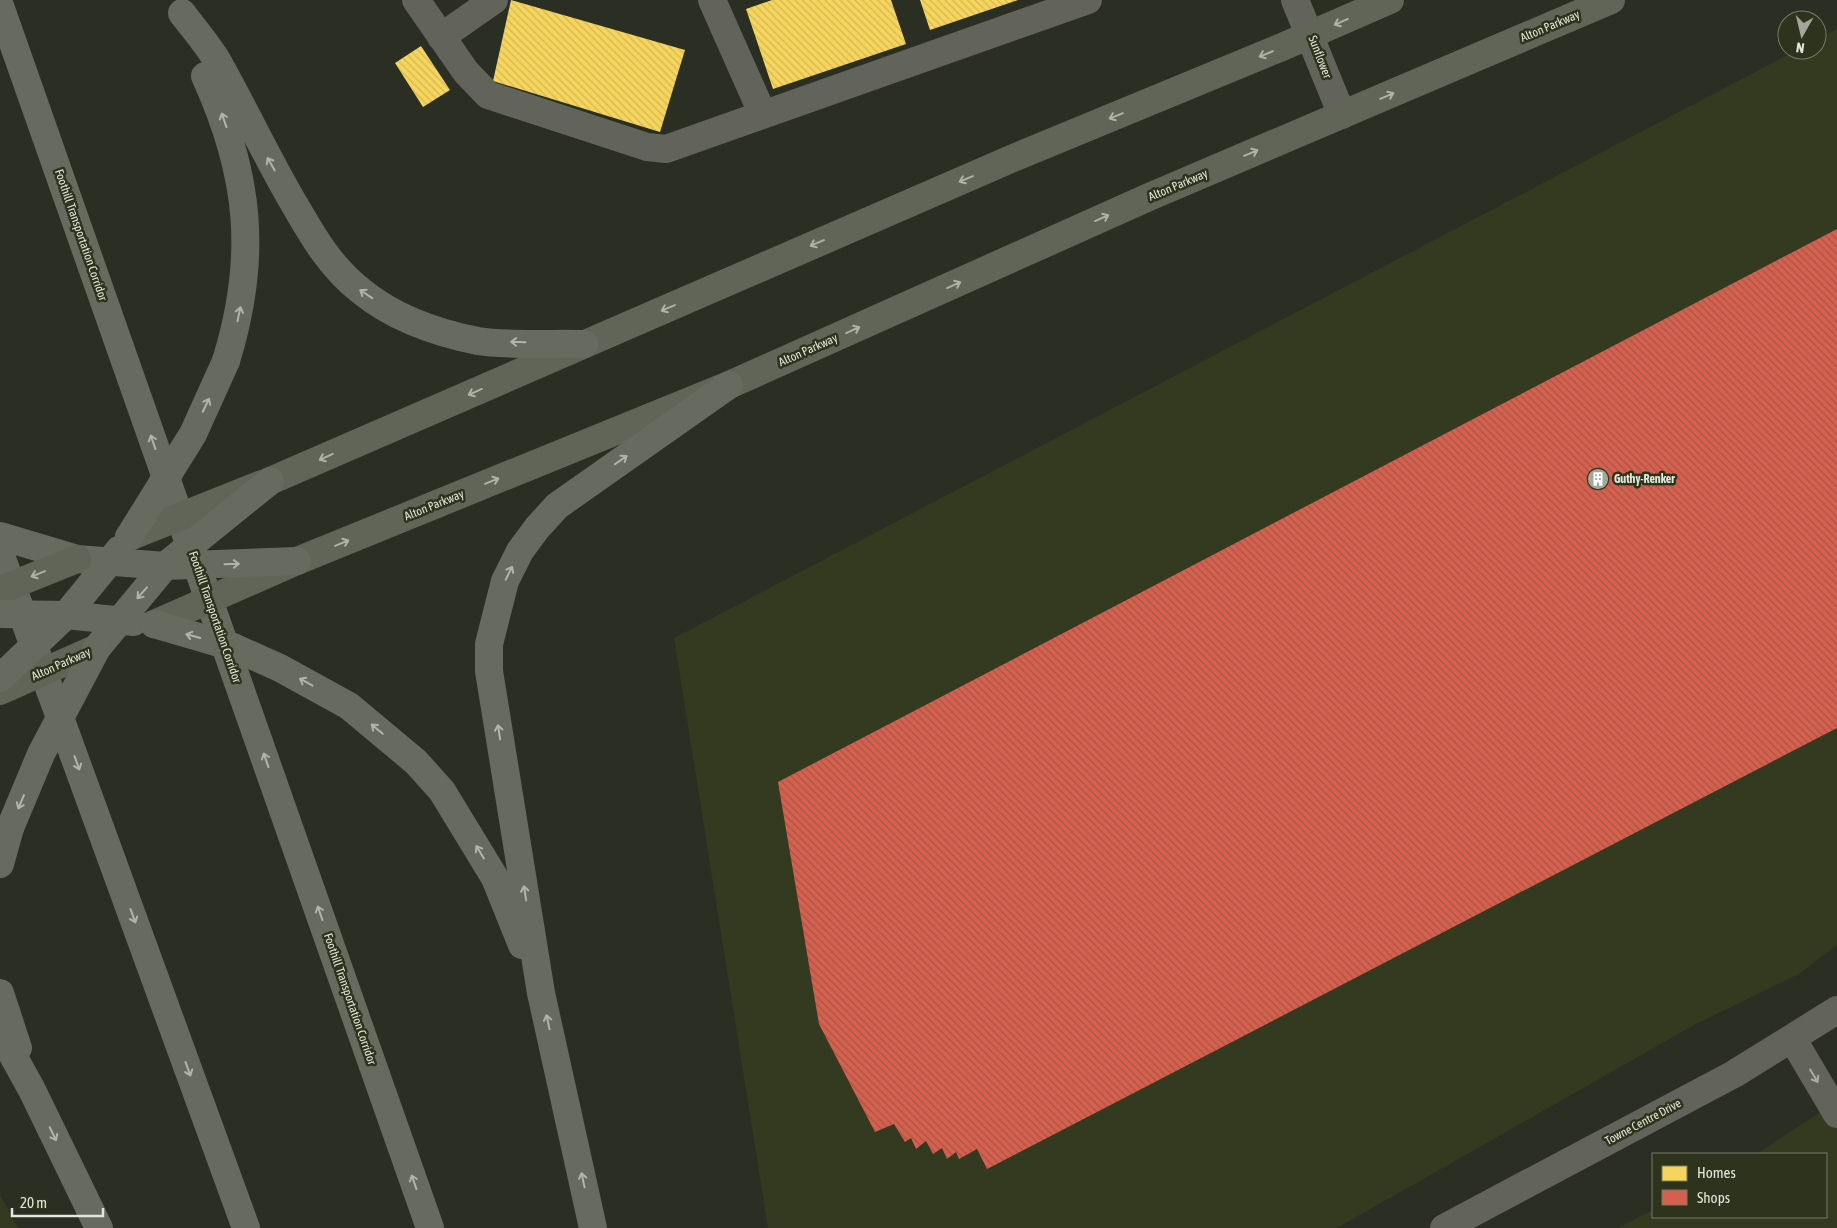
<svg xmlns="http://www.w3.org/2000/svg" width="1837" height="1228" viewBox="0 0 1837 1228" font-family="'Asap Condensed',sans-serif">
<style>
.built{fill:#343a1f}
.homes{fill:url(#homes-back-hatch)}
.shops{fill:url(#shops-back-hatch)}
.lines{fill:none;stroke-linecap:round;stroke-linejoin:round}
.minor{stroke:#62645c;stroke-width:28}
.major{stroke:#616558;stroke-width:28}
.highway{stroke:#676a5e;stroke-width:28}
.major-bridge{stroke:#616558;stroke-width:28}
.highway-bridge{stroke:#676a5e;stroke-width:28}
.oneway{stroke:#afb3a5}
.oneway2{stroke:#b1b5a8}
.oneway3{stroke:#a9aca1}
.labels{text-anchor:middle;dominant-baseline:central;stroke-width:5;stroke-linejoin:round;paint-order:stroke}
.street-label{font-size:12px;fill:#e3e7d9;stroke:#2e331d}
.poi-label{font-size:12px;font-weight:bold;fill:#e3e7d9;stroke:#2e331d;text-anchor:start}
</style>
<defs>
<pattern id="homes-back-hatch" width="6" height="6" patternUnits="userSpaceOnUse" patternTransform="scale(1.25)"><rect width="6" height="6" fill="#f6d55c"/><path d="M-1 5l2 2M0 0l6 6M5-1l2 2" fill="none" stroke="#d2b857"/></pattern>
<pattern id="shops-back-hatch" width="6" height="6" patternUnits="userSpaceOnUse" patternTransform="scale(1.25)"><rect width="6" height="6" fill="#d6604d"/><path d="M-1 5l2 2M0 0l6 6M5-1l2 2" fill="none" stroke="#a35749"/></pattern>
</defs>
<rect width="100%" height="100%" fill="#2b2e22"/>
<path class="built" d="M 1837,29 L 1837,945 L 1799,974 L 1696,1024 L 1337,1228 L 768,1228 L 674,638 L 1797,50 L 1817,50 L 1817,39 Z
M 1837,1101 L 1837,1228 L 1618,1228 L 1653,1210 L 1653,1217 L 1826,1217 L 1826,1154 L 1757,1154 Z
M 0,1195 L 18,1228 L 0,1228 Z"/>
<path class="homes" d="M 511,0 L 685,50 L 660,132 L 493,81 Z
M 772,0 L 891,0 L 906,44 L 773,89 L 746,9 Z
M 920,0 L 1018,0 L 930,30 Z
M 421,46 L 450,90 L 423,107 L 395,63 Z"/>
<path class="shops" d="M 1837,229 L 1837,728 L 987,1169 L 977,1149 L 959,1159 L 956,1152 L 947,1159 L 942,1148 L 933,1154 L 926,1141 L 916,1149 L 911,1138 L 905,1142 L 894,1124 L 875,1132 L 819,1024 L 778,782 Z"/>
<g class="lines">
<path class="minor" d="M 416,0 L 466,72 L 488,95 L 647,147 L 666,149 L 1088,0
M 712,0 L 763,115
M 1295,0 L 1342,115
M 441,37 L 494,0
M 1792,1038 L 1837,1114
M 1444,1228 L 1734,1074 L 1837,1010"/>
<path class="major" d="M 270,481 L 1011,159 L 1282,47 L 1390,0
M 297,561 L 729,385 L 1149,197 L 1611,0"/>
<path class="highway" d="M 0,6 L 430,1228
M 182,13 C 194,29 208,45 218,62 C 244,108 266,156 293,202 C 312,235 330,267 361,291 C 394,318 437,333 478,341 C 508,346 552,343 584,344
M 205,76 C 250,175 258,257 226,361
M 0,536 L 77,559 L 165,566
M 0,553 L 246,1228
M 66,615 L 119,550
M 66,615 L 134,622
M 233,647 L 280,668 L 349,706 L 416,762 L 442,791 L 495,878 L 522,945
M 97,648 L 165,566
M 0,864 L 10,828
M 0,993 L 18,1048
M 0,1032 L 32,1090 L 99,1228
M 593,1228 L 541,993 L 489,671 L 489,644 L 505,581 L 520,551 L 537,528 L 557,506 L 729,385"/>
<path class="major-bridge" d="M 129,537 L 262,484
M 0,590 L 77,559
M 154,624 L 297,561
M 0,691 L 97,648"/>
<path class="highway-bridge" d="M 129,537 L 193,434 L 226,361
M 165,566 L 270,481
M 165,566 L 297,561
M 0,614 L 66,615
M 154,624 L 233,647
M 0,678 L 66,615
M 10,828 L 41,754 L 97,648"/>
</g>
<defs><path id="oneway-shaft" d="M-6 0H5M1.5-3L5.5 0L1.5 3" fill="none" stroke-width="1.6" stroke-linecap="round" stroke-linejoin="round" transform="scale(1.25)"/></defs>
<g class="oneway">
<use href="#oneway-shaft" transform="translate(1341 22) rotate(156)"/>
<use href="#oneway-shaft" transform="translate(1266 54) rotate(158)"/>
<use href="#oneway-shaft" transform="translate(1387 96) rotate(-23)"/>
<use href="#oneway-shaft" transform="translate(1116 116) rotate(158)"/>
<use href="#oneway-shaft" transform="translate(1251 153) rotate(-23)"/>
<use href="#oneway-shaft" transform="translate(966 179) rotate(157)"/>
<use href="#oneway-shaft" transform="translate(1102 218) rotate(-24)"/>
<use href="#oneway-shaft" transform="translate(817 243) rotate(157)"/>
<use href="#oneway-shaft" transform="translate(954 285) rotate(-24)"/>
<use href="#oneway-shaft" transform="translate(668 308) rotate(157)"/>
<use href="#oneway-shaft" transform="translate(853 330) rotate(-24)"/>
<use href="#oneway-shaft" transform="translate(475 392) rotate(156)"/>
<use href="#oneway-shaft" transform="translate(326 457) rotate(156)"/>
<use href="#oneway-shaft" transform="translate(492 481) rotate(-22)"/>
<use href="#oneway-shaft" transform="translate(342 543) rotate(-22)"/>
<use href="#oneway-shaft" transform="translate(38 574) rotate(158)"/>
</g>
<g class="oneway2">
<use href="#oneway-shaft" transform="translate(224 120) rotate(-109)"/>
<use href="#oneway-shaft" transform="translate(271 164) rotate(-120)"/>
<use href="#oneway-shaft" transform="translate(366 294) rotate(-146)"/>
<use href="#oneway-shaft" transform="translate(239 314) rotate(-78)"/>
<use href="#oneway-shaft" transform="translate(518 342) rotate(-178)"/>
<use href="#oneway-shaft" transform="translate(206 405) rotate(-65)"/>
<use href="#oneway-shaft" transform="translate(153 442) rotate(-109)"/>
<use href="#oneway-shaft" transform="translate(621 460) rotate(-35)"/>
<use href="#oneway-shaft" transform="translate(232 564) rotate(-2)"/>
<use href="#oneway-shaft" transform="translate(509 573) rotate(-64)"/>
<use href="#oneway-shaft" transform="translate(142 593) rotate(131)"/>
<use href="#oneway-shaft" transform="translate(193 636) rotate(-164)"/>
<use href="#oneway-shaft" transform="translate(306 682) rotate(-151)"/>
<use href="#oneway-shaft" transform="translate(377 729) rotate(-140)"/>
<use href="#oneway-shaft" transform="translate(499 732) rotate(-99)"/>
<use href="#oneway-shaft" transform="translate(266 760) rotate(-109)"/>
<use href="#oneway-shaft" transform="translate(77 763) rotate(70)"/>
<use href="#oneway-shaft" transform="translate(21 802) rotate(113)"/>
<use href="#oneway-shaft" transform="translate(480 852) rotate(-121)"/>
<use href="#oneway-shaft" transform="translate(525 893) rotate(-99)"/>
<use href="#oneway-shaft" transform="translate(320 913) rotate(-109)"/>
<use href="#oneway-shaft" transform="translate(133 916) rotate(70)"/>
<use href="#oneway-shaft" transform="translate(548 1022) rotate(-102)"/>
<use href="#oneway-shaft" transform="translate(188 1069) rotate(70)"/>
<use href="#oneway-shaft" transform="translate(53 1134) rotate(64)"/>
<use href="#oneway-shaft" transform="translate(583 1180) rotate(-102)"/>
<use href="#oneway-shaft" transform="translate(414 1182) rotate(-109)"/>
</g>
<use class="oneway3" href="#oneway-shaft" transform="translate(1814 1076) rotate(59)"/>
<defs>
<g id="building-disc" transform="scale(1.125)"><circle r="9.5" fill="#a3a699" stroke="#2e331d"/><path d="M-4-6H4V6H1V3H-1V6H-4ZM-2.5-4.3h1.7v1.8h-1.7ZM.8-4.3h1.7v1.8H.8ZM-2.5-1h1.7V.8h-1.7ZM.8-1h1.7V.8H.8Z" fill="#fff"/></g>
</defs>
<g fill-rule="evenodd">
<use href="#building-disc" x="1598" y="479"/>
</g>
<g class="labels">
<g class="street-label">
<text transform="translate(1550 26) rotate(-23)">Alton Parkway</text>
<text transform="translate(1320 57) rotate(69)">Sunflower</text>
<text transform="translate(1178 185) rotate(-23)">Alton Parkway</text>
<text transform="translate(81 235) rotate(71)">Foothill Transportation Corridor</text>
<text transform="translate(808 350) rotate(-24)">Alton Parkway</text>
<text transform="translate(434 505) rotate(-22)">Alton Parkway</text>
<text transform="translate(215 617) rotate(71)">Foothill Transportation Corridor</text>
<text transform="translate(61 664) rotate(-24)">Alton Parkway</text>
<text transform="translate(350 999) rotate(71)">Foothill Transportation Corridor</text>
<text transform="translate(1643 1122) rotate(-28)">Towne Centre Drive</text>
</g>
<g class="poi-label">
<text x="1614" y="479">Guthy-Renker</text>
</g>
</g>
<rect x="1652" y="1153" width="175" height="65" fill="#2e331d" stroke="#767b68"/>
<rect x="1662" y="1166" width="25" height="15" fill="#f6d55c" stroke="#767b68"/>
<text x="1697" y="1178" font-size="15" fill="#e3e7d9">Homes</text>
<rect x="1662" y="1190" width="25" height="15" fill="#d6604d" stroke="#767b68"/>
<text x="1697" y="1203" font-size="15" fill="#e3e7d9">Shops</text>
<g transform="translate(1802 35) rotate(188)"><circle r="24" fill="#2e331d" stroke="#767b68"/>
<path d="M0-4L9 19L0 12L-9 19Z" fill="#a3a699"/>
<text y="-8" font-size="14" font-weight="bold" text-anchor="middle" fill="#e3e7d9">N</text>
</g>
<path d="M12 1208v8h91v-8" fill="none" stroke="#e3e7d9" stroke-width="2.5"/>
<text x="20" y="1208" font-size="15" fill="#e3e7d9" stroke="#2e331d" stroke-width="4" paint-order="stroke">20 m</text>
</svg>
